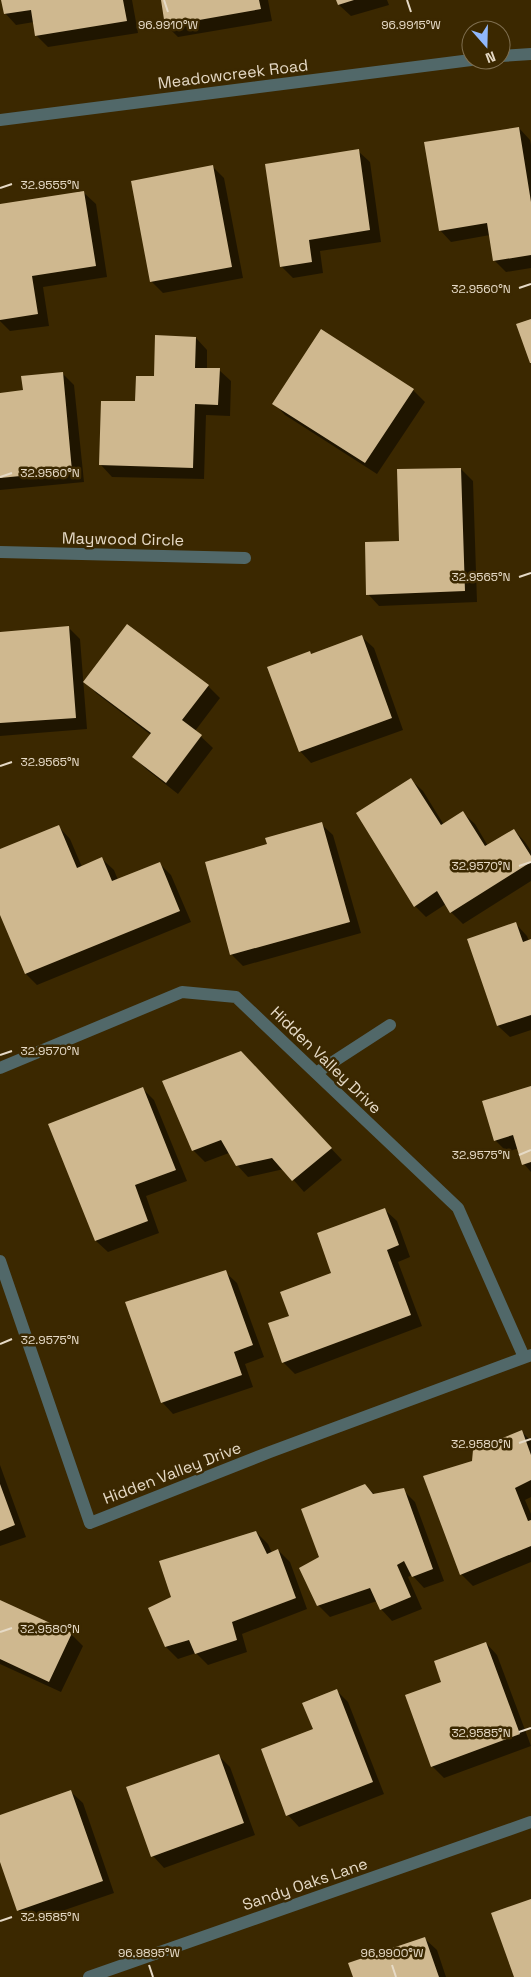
<svg xmlns="http://www.w3.org/2000/svg" width="531" height="1977" viewBox="0 0 531 1977" font-family="'Space Grotesk',sans-serif">
<style>
.shadow{fill:#0007}
.building{fill:#cfb88f}
.lines{fill:none;stroke-linecap:round;stroke-linejoin:round}
.street{stroke:#516869;stroke-width:12}
.ticks{fill:none;stroke:#e6dac6;stroke-width:2}
.labels{text-anchor:middle;dominant-baseline:central;stroke-width:5;stroke-linejoin:round;paint-order:stroke}
.street-label{font-size:16px;fill:#e6dac6;stroke:#3b2800}
.ticks-label{font-size:12px;text-anchor:middle;fill:#e6dac6;stroke:#3b2800;stroke-width:5;stroke-linejoin:round;paint-order:stroke}
</style>
<rect width="100%" height="100%" fill="#3b2800"/>
<path class="shadow" d="M 3,0 L 132,0 L 138,33 L 48,47 L 36,35 L 34,22 L 16,25 L 5,13 Z
M 162,0 L 268,0 L 272,21 L 178,37 L 166,25 Z
M 338,0 L 387,0 L 389,5 L 351,16 L 339,5 Z
M 519,128 L 530,140 L 531,145 L 531,268 L 506,272 L 494,260 L 490,235 L 451,242 L 440,230 Z
M 358,151 L 370,162 L 381,242 L 320,251 L 323,273 L 293,278 L 281,266 Z
M 213,167 L 224,178 L 243,278 L 163,293 L 151,281 Z
M 84,193 L 96,204 L 107,277 L 43,287 L 49,326 L 10,331 L 0,321 L 0,206 Z
M 196,338 L 207,350 L 207,369 L 219,370 L 231,381 L 230,416 L 206,415 L 204,479 L 112,477 L 101,465 L 137,403 Z
M 63,374 L 74,385 L 84,482 L 0,490 L 0,394 L 24,392 Z
M 413,390 L 425,402 L 377,474 L 285,415 L 274,403 Z
M 461,469 L 473,481 L 477,602 L 379,606 L 368,594 L 400,542 Z
M 127,626 L 208,686 L 220,698 L 195,731 L 213,748 L 178,794 L 146,769 L 134,757 L 151,735 L 96,693 L 85,681 Z
M 68,627 L 80,639 L 87,729 L 0,736 L 0,633 Z
M 362,637 L 374,648 L 403,730 L 311,763 L 300,751 L 312,655 Z
M 411,780 L 423,791 L 444,825 L 463,813 L 475,824 L 488,846 L 514,830 L 525,842 L 531,851 L 531,881 L 463,924 L 451,912 L 446,904 L 426,917 L 415,906 Z
M 321,824 L 333,835 L 361,933 L 243,966 L 231,954 Z
M 59,827 L 70,839 L 82,867 L 102,859 L 114,870 L 118,880 L 159,863 L 171,875 L 191,922 L 37,985 L 26,974 L 0,912 L 0,851 Z
M 516,924 L 527,936 L 529,941 L 531,940 L 531,1030 L 510,1037 L 498,1026 L 469,940 Z
M 253,1065 L 342,1160 L 304,1192 L 284,1169 L 248,1177 L 237,1165 L 229,1153 L 205,1162 L 193,1150 Z
M 531,1087 L 531,1172 L 524,1164 L 519,1148 L 507,1152 L 495,1140 Z
M 143,1089 L 154,1100 L 187,1181 L 146,1196 L 159,1233 L 108,1252 L 96,1241 L 50,1125 Z
M 385,1210 L 397,1221 L 410,1257 L 398,1262 L 422,1326 L 295,1374 L 283,1362 L 291,1317 L 333,1273 Z
M 225,1272 L 237,1283 L 264,1357 L 245,1364 L 253,1387 L 173,1414 L 162,1402 Z
M 522,1432 L 531,1441 L 531,1497 L 525,1500 L 531,1514 L 531,1562 L 473,1586 L 461,1574 L 425,1477 L 473,1462 Z
M 0,1465 L 26,1537 L 0,1546 Z
M 365,1485 L 375,1495 L 403,1490 L 415,1502 L 444,1581 L 424,1588 L 412,1575 L 408,1577 L 422,1609 L 392,1621 L 381,1609 L 377,1601 L 330,1617 L 318,1605 L 321,1558 Z
M 256,1532 L 268,1544 L 272,1553 L 278,1550 L 290,1562 L 307,1609 L 242,1634 L 247,1652 L 208,1665 L 196,1653 L 178,1659 L 166,1647 L 149,1609 L 173,1597 Z
M 0,1601 L 71,1634 L 83,1646 L 61,1692 L 0,1664 Z
M 486,1643 L 497,1655 L 531,1746 L 444,1778 L 432,1766 L 443,1683 Z
M 336,1690 L 348,1702 L 384,1794 L 299,1827 L 288,1815 L 314,1730 Z
M 218,1755 L 230,1767 L 255,1835 L 164,1868 L 153,1856 Z
M 71,1792 L 83,1803 L 114,1893 L 30,1922 L 19,1911 L 0,1858 L 0,1816 Z
M 425,1939 L 437,1950 L 446,1977 L 354,1977 Z"/>
<path class="building" d="M 1,0 L 123,0 L 127,21 L 35,36 L 31,10 L 4,14 Z
M 161,0 L 259,0 L 261,9 L 165,26 Z
M 336,0 L 354,0 L 338,5 Z
M 519,127 L 531,202 L 531,255 L 493,261 L 487,223 L 439,231 L 424,142 Z
M 359,149 L 370,230 L 309,240 L 312,262 L 280,267 L 265,164 Z
M 213,165 L 232,267 L 150,282 L 131,181 Z
M 84,191 L 96,266 L 32,276 L 38,314 L 0,320 L 0,204 Z
M 531,319 L 531,363 L 530,363 L 516,324 Z
M 321,329 L 414,389 L 365,463 L 272,404 Z
M 155,335 L 196,337 L 195,368 L 220,368 L 218,405 L 195,404 L 193,468 L 99,465 L 101,401 L 135,401 L 136,376 L 154,376 Z
M 63,372 L 72,471 L 0,478 L 0,393 L 23,390 L 21,376 Z
M 461,468 L 465,591 L 366,595 L 365,542 L 399,541 L 397,469 Z
M 127,624 L 209,685 L 182,720 L 202,735 L 166,783 L 132,757 L 151,733 L 83,682 Z
M 69,626 L 76,718 L 0,723 L 0,632 Z
M 362,635 L 392,718 L 299,752 L 267,667 L 310,651 L 311,654 Z
M 411,778 L 441,825 L 463,811 L 485,846 L 514,829 L 531,856 L 531,862 L 450,913 L 437,891 L 414,907 L 356,813 Z
M 322,822 L 350,922 L 230,955 L 205,862 L 267,844 L 265,838 Z
M 59,825 L 77,868 L 102,857 L 112,881 L 160,862 L 180,911 L 25,974 L 0,915 L 0,849 Z
M 516,922 L 523,942 L 531,939 L 531,1015 L 497,1026 L 467,939 Z
M 241,1051 L 332,1148 L 292,1181 L 272,1158 L 236,1166 L 221,1140 L 192,1151 L 162,1081 Z
M 531,1086 L 531,1162 L 522,1165 L 513,1135 L 494,1141 L 482,1101 Z
M 143,1087 L 176,1170 L 135,1185 L 148,1221 L 95,1241 L 48,1124 Z
M 385,1208 L 399,1245 L 387,1250 L 411,1315 L 282,1363 L 268,1323 L 289,1316 L 280,1292 L 331,1273 L 317,1233 Z
M 226,1270 L 253,1345 L 234,1352 L 242,1375 L 161,1403 L 125,1302 Z
M 522,1430 L 531,1455 L 531,1480 L 515,1488 L 528,1521 L 531,1520 L 531,1546 L 460,1575 L 423,1476 L 472,1461 L 473,1450 Z
M 0,1484 L 15,1525 L 0,1531 Z
M 365,1484 L 373,1494 L 404,1488 L 433,1569 L 412,1577 L 404,1561 L 397,1565 L 411,1597 L 380,1610 L 370,1588 L 317,1606 L 299,1568 L 319,1557 L 301,1509 Z
M 256,1531 L 267,1554 L 278,1549 L 296,1598 L 232,1622 L 237,1640 L 195,1654 L 189,1640 L 165,1647 L 148,1608 L 171,1597 L 159,1561 Z
M 0,1600 L 72,1633 L 49,1682 L 0,1659 Z
M 486,1642 L 520,1734 L 431,1767 L 405,1695 L 441,1682 L 434,1661 Z
M 337,1689 L 373,1782 L 286,1816 L 261,1749 L 313,1729 L 302,1703 Z
M 219,1754 L 244,1823 L 151,1857 L 126,1787 Z
M 71,1790 L 103,1881 L 17,1911 L 0,1862 L 0,1815 Z
M 531,1899 L 531,1977 L 514,1977 L 491,1913 Z
M 425,1937 L 439,1977 L 353,1977 L 348,1963 Z"/>
<g class="lines">
<path class="street" d="M 501,56 L 531,54
M 0,120 L 471,60
M 0,552 L 245,558
M 0,1068 L 182,992 L 236,997 L 458,1208 L 524,1357
M 316,1073 L 390,1025
M 0,1261 L 90,1523 L 270,1452 L 531,1355
M 89,1977 L 531,1822"/>
</g>
<path class="ticks" d="M 164,0 L 168,12M 407,0 L 411,12M 0,188 L 12,184M 519,288 L 531,284M 0,477 L 12,473M 519,577 L 531,573M 0,766 L 12,762M 519,866 L 531,862M 0,1055 L 12,1051M 519,1155 L 531,1150M 0,1344 L 12,1339M 519,1443 L 531,1439M 0,1632 L 12,1628M 519,1732 L 531,1728M 0,1921 L 12,1917M 149,1965 L 153,1977M 392,1965 L 396,1977"/>
<g class="labels">
<g class="street-label">
<text transform="translate(233 74) rotate(-7)">Meadowcreek Road</text>
<text transform="translate(123 539) rotate(1)">Maywood Circle</text>
<text transform="translate(326 1060) rotate(44)">Hidden Valley Drive</text>
<text transform="translate(172 1473) rotate(-21)">Hidden Valley Drive</text>
<text transform="translate(305 1884) rotate(-19)">Sandy Oaks Lane</text>
</g>
</g>
<g class="ticks-label">
<text x="411" y="29">96.9915°W</text>
<text x="168" y="29">96.9910°W</text>
<text x="50" y="189">32.9555°N</text>
<text x="481" y="293">32.9560°N</text>
<text x="50" y="477">32.9560°N</text>
<text x="481" y="581">32.9565°N</text>
<text x="50" y="766">32.9565°N</text>
<text x="481" y="870">32.9570°N</text>
<text x="50" y="1055">32.9570°N</text>
<text x="481" y="1159">32.9575°N</text>
<text x="50" y="1344">32.9575°N</text>
<text x="481" y="1448">32.9580°N</text>
<text x="50" y="1633">32.9580°N</text>
<text x="481" y="1737">32.9585°N</text>
<text x="50" y="1921">32.9585°N</text>
<text x="149" y="1957">96.9895°W</text>
<text x="392" y="1957">96.9900°W</text>
</g>
<g transform="translate(486 45) rotate(160)"><circle r="24" fill="#3b2800" stroke="#7f6f4f"/>
<path d="M0-4L9 19L0 12L-9 19Z" fill="#90b8fd"/>
<text y="-8" font-size="14" font-weight="bold" text-anchor="middle" fill="#e6dac6">N</text>
</g>
</svg>
